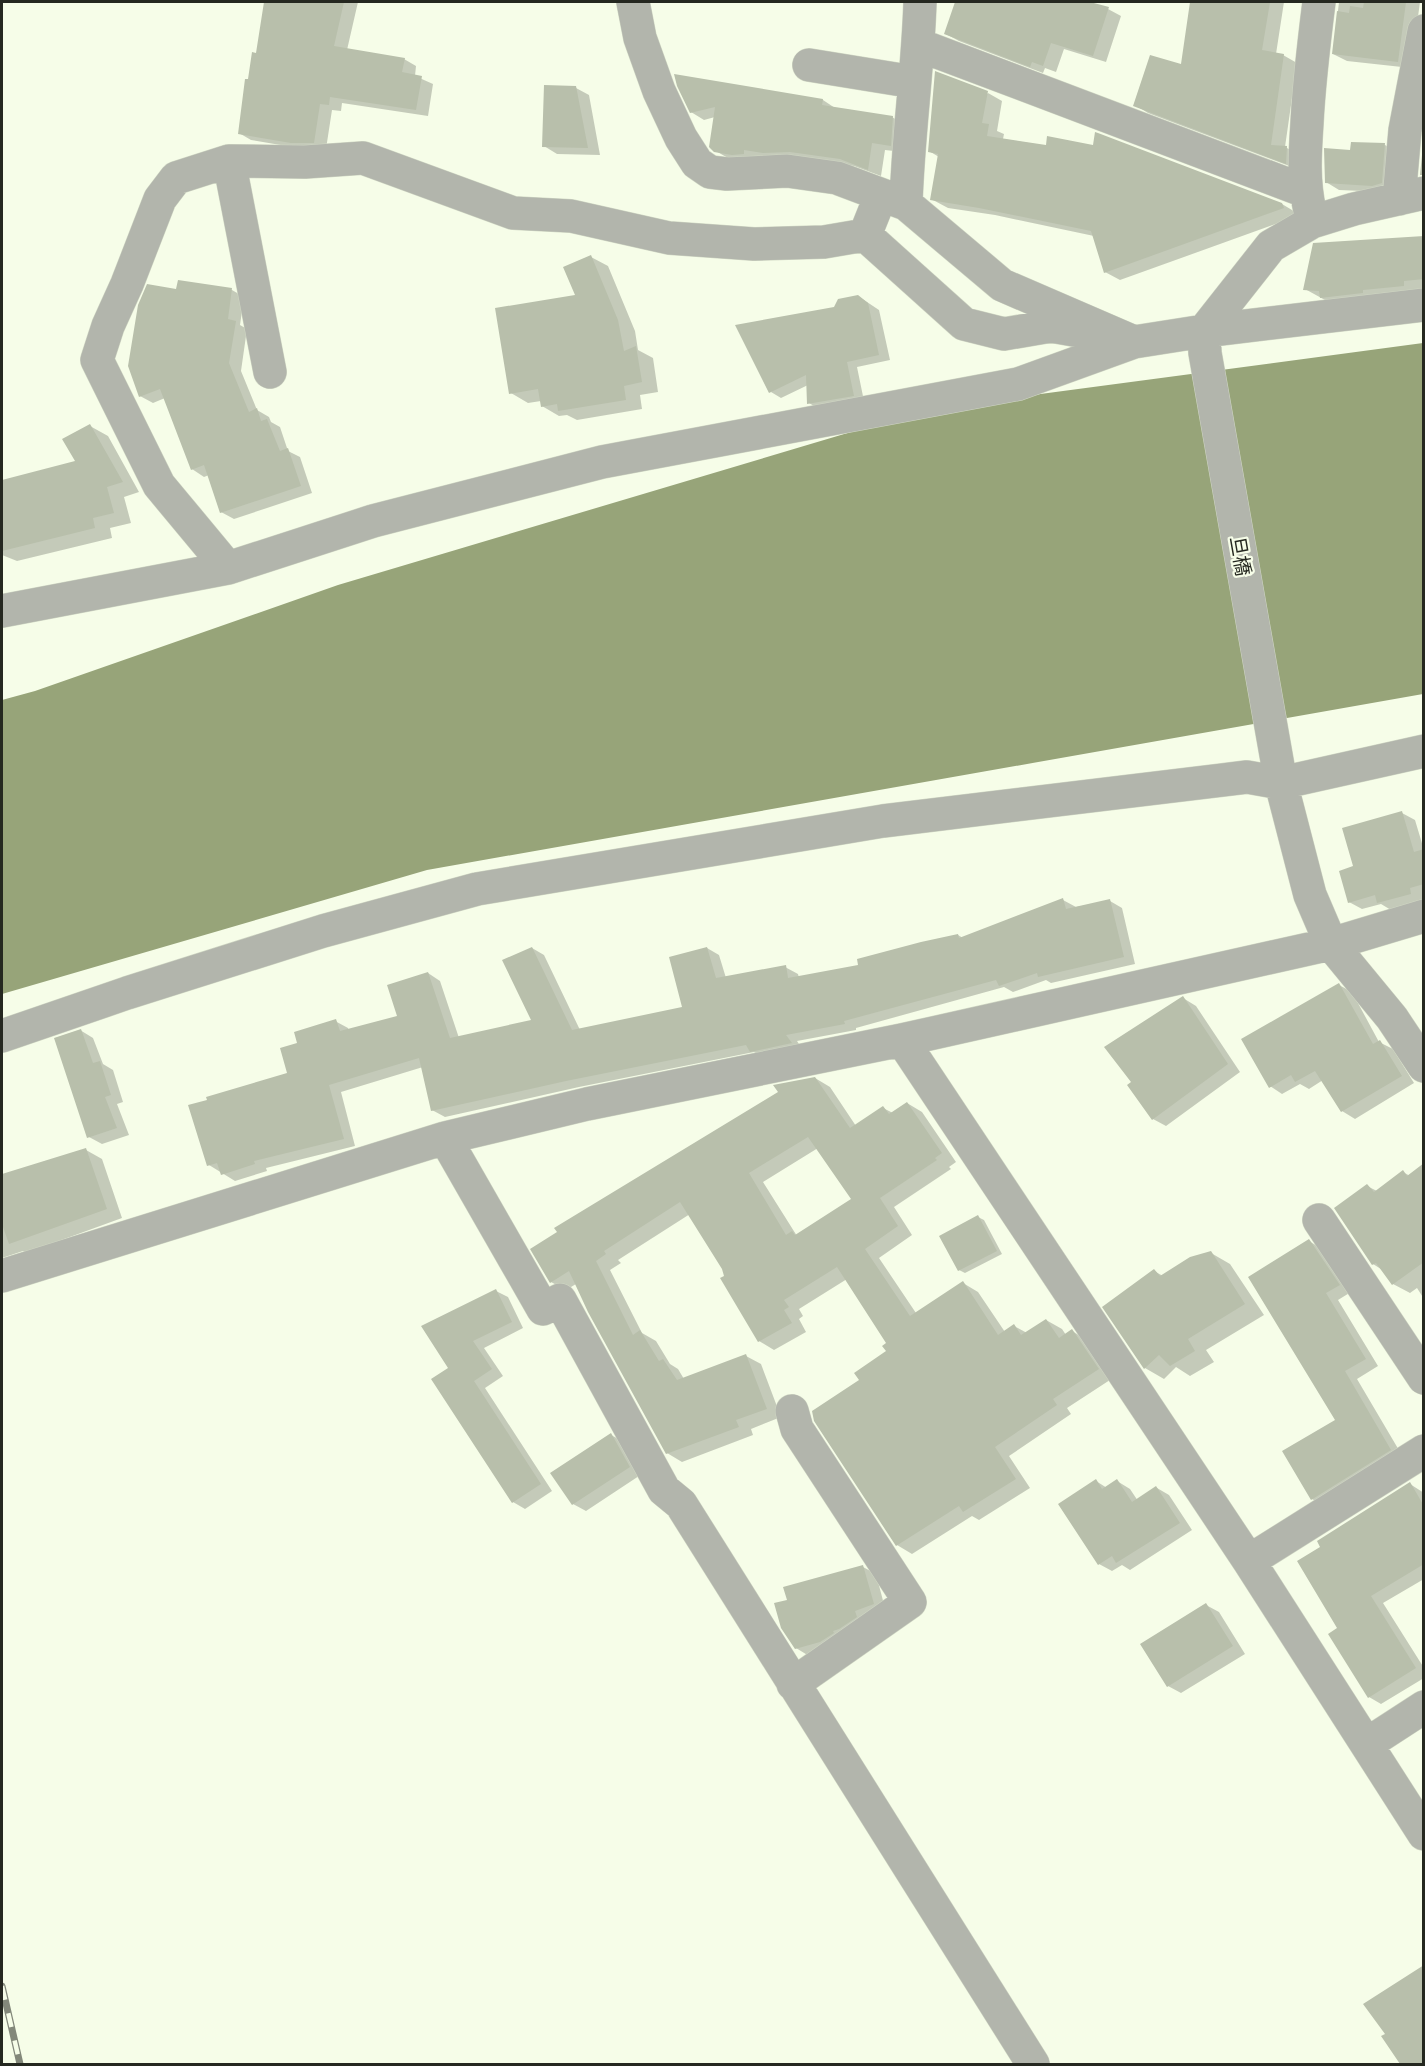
<svg xmlns="http://www.w3.org/2000/svg" width="1425" height="2066" viewBox="0 0 1425 2066" font-family="Lora,'Noto Sans JP',serif">
<style>
.water{fill:#97a479}
.shadow{fill:#0003;fill-rule:evenodd}
.building{fill:#b8bfab;fill-rule:evenodd}
.lines{fill:none;stroke-linecap:round;stroke-linejoin:round}
.minor-casing{stroke:#d0d7c4;stroke-width:34}
.minor{stroke:#b2b5ac;stroke-width:33}
.rail-casing{stroke:#83887a;stroke-width:7}
.rail{stroke:#f6fde8;stroke-width:4.5;stroke-dasharray:14;stroke-linecap:butt}
.labels{text-anchor:middle;dominant-baseline:central;stroke-width:4.5;stroke-linejoin:round;paint-order:stroke}
.street-label{font-size:20px;fill:#252820;stroke:#f6fde8}
</style>
<rect width="100%" height="100%" fill="#f6fde8"/>
<path class="water" d="M 1423,343 L 1423,694 L 427,870 L 2,994 L 2,700 L 35,691 L 338,585 L 928,409 Z"/>
<path class="shadow" d="M 266,2 L 358,2 L 347,50 L 404,59 L 416,66 L 415,76 L 433,84 L 428,116 L 342,103 L 341,111 L 332,110 L 326,149 L 304,149 L 251,140 L 239,133 L 257,55 Z
M 957,2 L 1056,2 L 1073,7 L 1075,2 L 1085,2 L 1108,9 L 1121,16 L 1106,62 L 1064,49 L 1056,72 L 1045,68 L 1043,73 L 959,41 L 946,34 Z
M 1191,2 L 1284,2 L 1276,54 L 1283,55 L 1297,63 L 1285,147 L 1300,155 L 1300,170 L 1148,113 L 1135,105 L 1182,66 Z
M 1339,2 L 1420,2 L 1411,68 L 1347,61 L 1333,54 Z
M 679,85 L 823,100 L 835,108 L 892,117 L 905,125 L 903,152 L 885,150 L 881,176 L 854,166 L 803,159 L 728,158 L 714,150 L 715,117 L 704,120 L 691,112 Z
M 576,88 L 589,95 L 600,155 L 557,154 L 544,146 Z
M 988,93 L 1002,101 L 997,131 L 1004,134 L 1003,139 L 1047,146 L 1282,204 L 1297,213 L 1298,216 L 1120,280 L 1105,272 L 1094,236 L 995,215 L 948,208 L 933,200 L 939,157 L 929,151 Z
M 1385,145 L 1397,152 L 1386,192 L 1339,190 L 1326,182 L 1352,151 Z
M 1424,245 L 1424,292 L 1334,305 L 1305,289 Z
M 591,257 L 608,266 L 635,331 L 638,350 L 653,358 L 658,392 L 640,395 L 642,409 L 577,420 L 567,415 L 559,416 L 542,406 L 541,401 L 528,403 L 511,393 L 577,296 Z
M 179,281 L 232,290 L 244,297 L 240,325 L 247,329 L 241,371 L 257,410 L 269,417 L 271,422 L 280,427 L 288,451 L 300,457 L 312,493 L 234,519 L 221,512 L 209,475 L 204,477 L 192,469 L 165,398 L 153,403 L 140,396 L 178,290 Z
M 858,296 L 879,310 L 890,360 L 857,367 L 864,401 L 819,409 L 809,403 L 808,385 L 781,398 L 771,392 L 835,308 Z
M 90,426 L 108,436 L 139,492 L 124,497 L 131,523 L 110,528 L 112,538 L 17,561 L 2,555 L 2,481 L 77,462 Z
M 1402,813 L 1415,820 L 1424,850 L 1424,901 L 1391,910 L 1381,904 L 1362,909 L 1349,902 L 1355,867 Z
M 1063,900 L 1076,907 L 1110,901 L 1122,908 L 1135,964 L 1051,983 L 1046,980 L 1013,992 L 1004,987 L 856,1028 L 856,1030 L 797,1041 L 803,1050 L 764,1058 L 754,1052 L 579,1087 L 445,1117 L 432,1110 L 423,1067 L 341,1092 L 355,1146 L 266,1168 L 267,1171 L 235,1181 L 209,1165 L 289,1074 L 299,1044 L 335,1021 L 348,1028 L 349,1031 L 399,1018 L 428,973 L 440,981 L 459,1038 L 533,1021 L 532,948 L 544,955 L 580,1030 L 684,1008 L 707,948 L 719,955 L 726,978 L 785,967 L 798,974 L 799,978 L 860,966 L 958,935 L 963,938 Z
M 1339,985 L 1352,992 L 1379,1042 L 1393,1049 L 1414,1083 L 1355,1119 L 1342,1111 L 1323,1080 L 1309,1089 L 1300,1084 L 1282,1094 L 1270,1086 Z
M 1183,998 L 1196,1006 L 1240,1072 L 1166,1126 L 1153,1119 L 1133,1083 Z
M 80,1030 L 93,1038 L 103,1064 L 113,1070 L 123,1102 L 117,1104 L 129,1135 L 102,1144 L 89,1137 Z
M 815,1078 L 830,1087 L 856,1126 L 883,1108 L 893,1113 L 907,1103 L 922,1112 L 956,1162 L 949,1167 L 951,1169 L 894,1207 L 912,1235 L 879,1258 L 916,1313 L 963,1283 L 978,1292 L 1005,1332 L 1014,1326 L 1027,1333 L 1046,1320 L 1062,1329 L 1066,1335 L 1072,1331 L 1087,1340 L 1113,1378 L 1067,1408 L 1071,1414 L 1009,1456 L 1030,1488 L 979,1520 L 972,1516 L 912,1554 L 897,1545 L 816,1421 L 861,1380 L 888,1352 L 888,1344 L 847,1279 L 799,1309 L 803,1316 L 799,1319 L 806,1332 L 774,1350 L 759,1341 L 723,1268 L 690,1214 L 618,1260 L 621,1263 L 610,1270 L 642,1333 L 656,1341 L 670,1364 L 678,1369 L 684,1379 L 746,1356 L 761,1364 L 781,1417 L 751,1429 L 753,1435 L 682,1462 L 667,1453 L 576,1284 L 566,1290 L 551,1282 ZM 818,1148 L 853,1199 L 797,1236 L 763,1182 Z
M 86,1150 L 102,1159 L 122,1218 L 26,1253 L 23,1251 L 2,1258 L 2,1176 Z
M 1424,1165 L 1424,1299 L 1417,1288 L 1410,1293 L 1393,1284 L 1384,1271 L 1373,1264 L 1367,1186 L 1377,1191 L 1403,1172 L 1410,1176 Z
M 978,1217 L 984,1220 L 1002,1254 L 965,1273 L 959,1270 Z
M 1309,1241 L 1322,1249 L 1351,1292 L 1338,1300 L 1378,1366 L 1357,1379 L 1403,1457 L 1325,1506 L 1312,1499 L 1337,1421 Z
M 1211,1253 L 1230,1264 L 1264,1315 L 1206,1350 L 1214,1362 L 1190,1376 L 1176,1367 L 1164,1379 L 1145,1368 L 1104,1307 L 1154,1271 L 1163,1276 Z
M 496,1291 L 508,1297 L 523,1328 L 484,1348 L 503,1376 L 485,1388 L 552,1491 L 525,1509 L 513,1502 L 450,1369 Z
M 611,1435 L 624,1442 L 642,1474 L 586,1511 L 573,1504 Z
M 1096,1481 L 1107,1488 L 1117,1481 L 1130,1489 L 1138,1501 L 1157,1488 L 1169,1495 L 1192,1530 L 1130,1570 L 1122,1565 L 1112,1571 L 1099,1564 Z
M 1410,1484 L 1424,1493 L 1424,1579 L 1383,1603 L 1424,1668 L 1424,1678 L 1381,1704 L 1369,1697 L 1339,1629 Z
M 863,1567 L 876,1574 L 886,1612 L 809,1656 L 796,1648 L 789,1602 Z
M 1206,1605 L 1219,1612 L 1245,1654 L 1181,1693 L 1168,1686 Z"/>
<path class="building" d="M 264,2 L 344,2 L 334,46 L 405,58 L 402,72 L 422,76 L 416,110 L 330,97 L 329,105 L 320,104 L 314,143 L 291,143 L 238,134 L 245,79 L 248,79 L 252,52 L 256,53 Z
M 955,2 L 1090,2 L 1109,7 L 1093,56 L 1051,43 L 1043,66 L 1032,62 L 1030,67 L 944,34 Z
M 1190,2 L 1270,2 L 1262,50 L 1284,54 L 1271,145 L 1287,146 L 1286,164 L 1133,106 L 1150,55 L 1181,64 Z
M 1364,2 L 1406,2 L 1398,62 L 1332,54 L 1337,11 L 1349,13 L 1350,6 L 1363,8 Z
M 935,71 L 988,91 L 982,123 L 989,124 L 987,136 L 1046,145 L 1047,136 L 1093,145 L 1095,132 L 1098,133 L 1282,203 L 1284,208 L 1104,273 L 1091,231 L 979,208 L 930,200 L 938,154 L 928,152 Z
M 674,74 L 823,99 L 822,105 L 893,116 L 891,146 L 872,143 L 868,170 L 840,159 L 790,152 L 763,153 L 744,150 L 744,154 L 732,155 L 714,152 L 709,147 L 715,107 L 690,113 L 677,86 Z
M 544,85 L 576,86 L 588,148 L 542,147 Z
M 1351,142 L 1385,143 L 1382,183 L 1372,186 L 1325,183 L 1324,148 L 1350,150 Z
M 1423,145 L 1424,175 L 1420,175 Z
M 1424,236 L 1424,279 L 1404,281 L 1404,286 L 1363,290 L 1363,293 L 1320,298 L 1319,291 L 1303,290 L 1313,243 Z
M 591,255 L 618,320 L 624,351 L 636,346 L 642,382 L 624,386 L 626,400 L 558,411 L 557,404 L 541,407 L 538,389 L 509,394 L 495,308 L 575,295 L 563,267 Z
M 178,280 L 232,288 L 228,319 L 236,321 L 229,363 L 249,412 L 257,408 L 261,421 L 267,419 L 280,451 L 288,448 L 301,486 L 220,513 L 204,465 L 191,470 L 160,389 L 139,397 L 128,366 L 138,305 L 147,284 L 176,289 Z
M 858,295 L 868,303 L 879,355 L 847,362 L 854,396 L 807,404 L 806,375 L 769,393 L 735,325 L 834,307 L 838,299 Z
M 90,424 L 123,482 L 107,487 L 114,513 L 93,518 L 95,528 L 2,551 L 2,480 L 75,461 L 62,439 Z
M 1402,811 L 1414,852 L 1424,849 L 1424,884 L 1410,888 L 1411,894 L 1377,903 L 1375,895 L 1348,903 L 1339,871 L 1353,866 L 1342,828 Z
M 1063,898 L 1066,909 L 1110,899 L 1124,957 L 1038,977 L 1037,973 L 999,986 L 996,980 L 844,1021 L 845,1024 L 786,1035 L 792,1043 L 750,1052 L 746,1045 L 566,1081 L 431,1111 L 419,1058 L 329,1085 L 344,1139 L 254,1161 L 255,1164 L 221,1175 L 217,1163 L 207,1166 L 188,1105 L 207,1100 L 206,1097 L 287,1073 L 280,1048 L 297,1043 L 294,1032 L 336,1019 L 340,1031 L 397,1016 L 387,985 L 428,972 L 450,1038 L 531,1020 L 502,960 L 532,947 L 572,1030 L 682,1007 L 669,957 L 707,947 L 716,978 L 786,965 L 788,978 L 858,965 L 857,959 L 921,942 L 958,934 L 959,938 Z
M 1339,983 L 1373,1044 L 1380,1040 L 1402,1076 L 1341,1112 L 1315,1071 L 1295,1082 L 1291,1075 L 1269,1088 L 1241,1039 Z
M 1183,996 L 1228,1064 L 1152,1120 L 1127,1085 L 1131,1082 L 1104,1047 Z
M 81,1029 L 93,1063 L 100,1061 L 111,1095 L 105,1097 L 117,1128 L 87,1138 L 54,1038 Z
M 815,1077 L 850,1128 L 883,1106 L 889,1114 L 907,1102 L 942,1153 L 935,1158 L 937,1160 L 880,1198 L 898,1226 L 865,1249 L 910,1316 L 963,1281 L 998,1335 L 1014,1324 L 1021,1335 L 1046,1319 L 1059,1338 L 1072,1329 L 1099,1369 L 1053,1399 L 1057,1405 L 995,1447 L 1016,1479 L 963,1512 L 959,1506 L 896,1546 L 814,1421 L 812,1411 L 859,1380 L 854,1373 L 886,1351 L 882,1346 L 886,1343 L 837,1267 L 784,1300 L 789,1307 L 784,1310 L 792,1323 L 758,1342 L 720,1278 L 724,1276 L 722,1269 L 680,1202 L 604,1251 L 606,1254 L 596,1261 L 633,1335 L 640,1330 L 659,1361 L 663,1359 L 677,1380 L 746,1354 L 767,1409 L 736,1420 L 739,1427 L 666,1454 L 588,1312 L 569,1271 L 550,1283 L 530,1249 L 557,1232 L 554,1228 L 778,1092 L 773,1085 ZM 808,1137 L 851,1199 L 795,1235 L 792,1231 L 786,1235 L 749,1173 Z
M 86,1148 L 107,1209 L 9,1244 L 2,1224 L 2,1174 Z
M 1424,1163 L 1424,1262 L 1392,1285 L 1376,1263 L 1372,1265 L 1334,1208 L 1367,1184 L 1374,1192 L 1403,1170 L 1407,1176 Z
M 978,1215 L 997,1251 L 958,1271 L 939,1236 Z
M 1309,1239 L 1340,1285 L 1326,1293 L 1366,1359 L 1345,1371 L 1391,1450 L 1311,1500 L 1282,1451 L 1335,1420 L 1248,1277 Z
M 1211,1251 L 1245,1304 L 1188,1339 L 1195,1351 L 1170,1366 L 1159,1355 L 1144,1369 L 1102,1307 L 1154,1269 L 1160,1276 L 1190,1257 Z
M 496,1289 L 512,1322 L 473,1341 L 492,1369 L 474,1381 L 541,1484 L 512,1503 L 431,1379 L 448,1368 L 421,1326 Z
M 611,1433 L 630,1467 L 572,1505 L 550,1473 Z
M 1096,1479 L 1102,1489 L 1117,1479 L 1132,1502 L 1156,1486 L 1180,1523 L 1116,1563 L 1112,1556 L 1098,1565 L 1058,1504 Z
M 1410,1482 L 1424,1506 L 1424,1564 L 1371,1596 L 1416,1668 L 1368,1698 L 1328,1634 L 1337,1628 L 1297,1561 L 1320,1547 L 1317,1541 Z
M 863,1565 L 874,1604 L 855,1611 L 857,1617 L 839,1629 L 833,1631 L 834,1633 L 820,1642 L 795,1649 L 781,1628 L 774,1603 L 787,1600 L 783,1587 Z
M 1206,1603 L 1233,1646 L 1167,1687 L 1140,1644 Z
M 1424,1965 L 1424,2064 L 1400,2064 L 1381,2036 L 1385,2034 L 1363,2004 Z"/>
<g class="lines">
<g class="minor-casing">
<path id="minor" d="M 633,2 L 640,38 L 659,91 L 681,138 L 697,163 L 710,172 L 727,174 L 787,171 L 837,178 L 906,204 L 1002,285 L 1134,342
M 919,45 L 1305,191
M 809,65 L 914,82
M 229,161 L 270,372
M 1424,193 L 1354,209 L 1312,222 L 1271,246 L 1204,331 L 1205,353 L 1281,783 L 1310,895 L 1331,944 L 1392,1018 L 1424,1066
M 1399,199 L 1405,130 L 1424,31
M 906,204 C 908,136 918,69 920,2
M 1310,211 C 1303,182 1305,153 1307,123 C 1309,82 1314,42 1319,2
M 865,235 L 964,324 L 1004,334 L 1051,326 L 1085,332
M 228,568 L 159,485 L 97,360 L 108,326 L 127,284 L 160,199 L 176,178 L 229,161 L 305,162 L 363,158 L 513,213 L 571,216 L 669,238 L 754,244 L 824,242 L 865,235 L 881,195
M 2,611 L 228,568 L 373,521 L 602,462 L 1018,384 L 1134,342 L 1204,331 L 1424,305
M 2,1036 L 127,993 L 323,931 L 477,889 L 883,821 L 1247,777 L 1281,783 L 1424,751
M 902,1040 L 1249,1561 L 1424,1834
M 445,1138 L 543,1309 L 560,1300 L 664,1490 L 681,1504 L 1033,2064
M 1319,1220 L 1424,1378
M 2,1276 L 445,1138 L 587,1104 L 902,1040 L 1331,944 L 1424,916
M 792,1411 L 797,1429 L 910,1602 L 793,1684
M 1249,1561 L 1424,1451
M 1367,1744 L 1424,1707"/>
</g>
<use href="#minor" class="minor"/>
<g class="rail-casing">
<path id="rail" d="M 2,1986 L 20,2064"/>
</g>
<use href="#rail" class="rail"/>
</g>
<g class="labels">
<g class="street-label">
<text transform="translate(1241 556) rotate(80)">旦橋</text>
</g>
</g>
<rect width="1425" height="2066" fill="none" stroke="#252820" stroke-width="6"/>
</svg>
